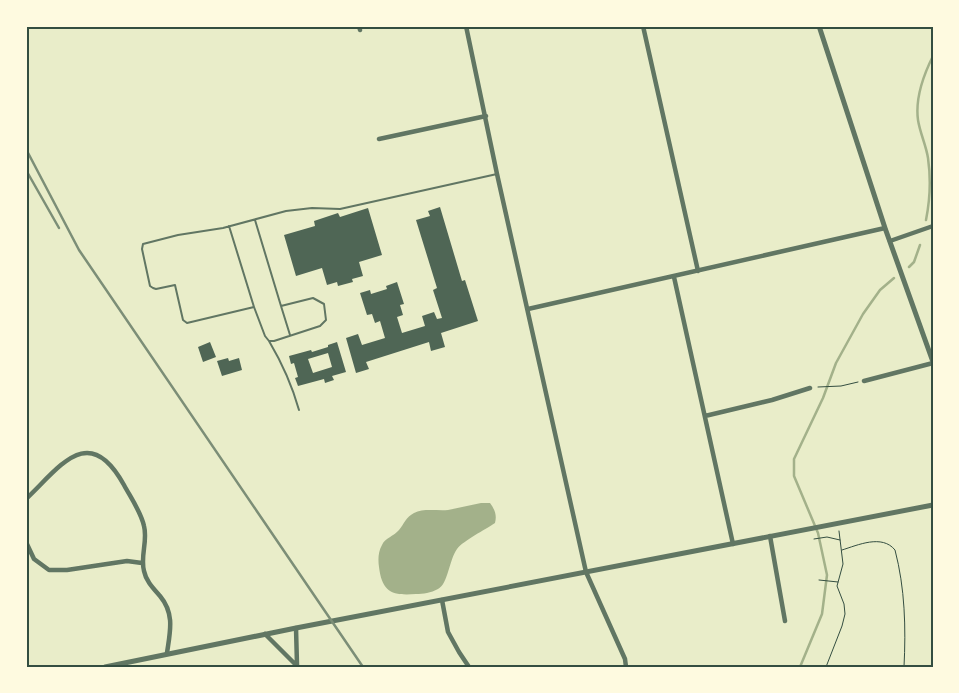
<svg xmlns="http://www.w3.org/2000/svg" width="959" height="693" viewBox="0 0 959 693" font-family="'Public Sans',sans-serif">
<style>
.water{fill:#a3b18a}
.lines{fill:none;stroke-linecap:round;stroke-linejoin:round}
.stream{stroke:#a3b18a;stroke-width:2.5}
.building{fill:#4f6655;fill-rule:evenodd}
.path{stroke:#344e41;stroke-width:1}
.service{stroke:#617663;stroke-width:2}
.minor{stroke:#617663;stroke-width:4.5}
.tertiary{stroke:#617663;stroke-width:5}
.rail{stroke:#7c8e77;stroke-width:2.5}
.neatline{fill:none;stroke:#344e41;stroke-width:2}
</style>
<rect width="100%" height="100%" fill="#e9edc9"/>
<path class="water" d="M 481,503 L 490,503 C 495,510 497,515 495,523 C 485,530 464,540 457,549 C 449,560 448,584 438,589 C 431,593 423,594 416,594 C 392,596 382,592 379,567 C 378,560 378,552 382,545 C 385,538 394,536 399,530 C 404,524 406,517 414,513 C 423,508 437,511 448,510 C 459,508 470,505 481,503 Z"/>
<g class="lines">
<path class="stream" d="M 926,220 C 930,200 931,179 928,158 C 926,145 920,133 918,120 C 915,98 923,76 933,56
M 909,267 L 914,262 L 920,245
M 800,667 L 822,614 L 827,575 L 818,533 L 794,476 L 794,459 L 823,398 L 836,363 L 863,314 L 880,290 L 894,278"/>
</g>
<path class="building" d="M 440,207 L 462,281 L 465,280 L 478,321 L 441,333 L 445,347 L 431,351 L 429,342 L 366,362 L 369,369 L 356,373 L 346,338 L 358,334 L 362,345 L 385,338 L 380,321 L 375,323 L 372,314 L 367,315 L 360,293 L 370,290 L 371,294 L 387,289 L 386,286 L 397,282 L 404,304 L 400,305 L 403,315 L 397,317 L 402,333 L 425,326 L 422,316 L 434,312 L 437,319 L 442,318 L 433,290 L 437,288 L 416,220 L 430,216 L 428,211 Z
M 368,208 L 382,255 L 359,262 L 363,276 L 352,279 L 353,282 L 338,286 L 337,282 L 327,285 L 322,268 L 296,276 L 284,235 L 315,226 L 314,221 L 338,213 L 340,217 Z
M 210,342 L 216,357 L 203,362 L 198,347 Z
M 337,342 L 346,372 L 332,376 L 334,380 L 325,383 L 324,379 L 298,386 L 295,378 L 298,377 L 294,363 L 291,364 L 289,356 L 311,350 L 312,352 L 328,347 L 328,345 ZM 328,353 L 332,367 L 313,373 L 308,359 Z
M 228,358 L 229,361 L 239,358 L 242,370 L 222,376 L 217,361 Z"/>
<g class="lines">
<path class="path" d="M 818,387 L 841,386 L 858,382
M 814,539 L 827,537 L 840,540
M 842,550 C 858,545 882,534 895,550 C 905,588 906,628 904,667
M 819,580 L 838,582
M 826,667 L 842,626 L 845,614 L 844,604 L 837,586 L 843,564 L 839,531"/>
<path class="service" d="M 255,220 L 281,306 L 313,298 L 324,304 L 326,320 L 320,326 L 274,341 L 269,341 L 265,336 L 254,307 L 187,323 L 183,320 L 175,285 L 156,289 L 153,288 L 150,286 L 142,249 L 143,244 L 178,235 L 223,228 L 286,211 L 312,208 L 340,209 L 497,174
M 229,226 L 254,307
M 281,306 L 290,335
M 269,341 C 282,363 292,385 299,410"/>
<path class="minor" d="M 359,26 L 360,30
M 466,26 L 497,174 L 586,572 L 625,659 L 626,667
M 643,26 L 698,271
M 379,139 L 486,116
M 890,241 L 933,226
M 674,277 L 733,544
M 528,309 L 885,228
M 864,381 L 933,363
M 705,416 L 772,400 L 810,388
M 26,499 C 60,467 89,421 124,485 C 131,498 141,512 144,526 C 148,541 140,556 144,571 C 146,581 153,588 160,596 C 175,614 170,632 167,653
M 770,536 L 785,621
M 26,542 L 34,559 L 49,570 L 67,570 L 127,561 L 142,563
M 442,600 L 448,632 L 459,652 L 469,667
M 296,628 L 297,665
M 265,634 L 297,666"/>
<path class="tertiary" d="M 819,26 L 885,228 L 933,362
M 105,667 L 296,628 L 933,505"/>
<path class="rail" d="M 26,149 L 79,250 L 363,667
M 26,170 L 59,228"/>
</g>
<rect width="959" height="693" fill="none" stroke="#fefae0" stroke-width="55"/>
<rect x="28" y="28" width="904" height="638" class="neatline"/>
</svg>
